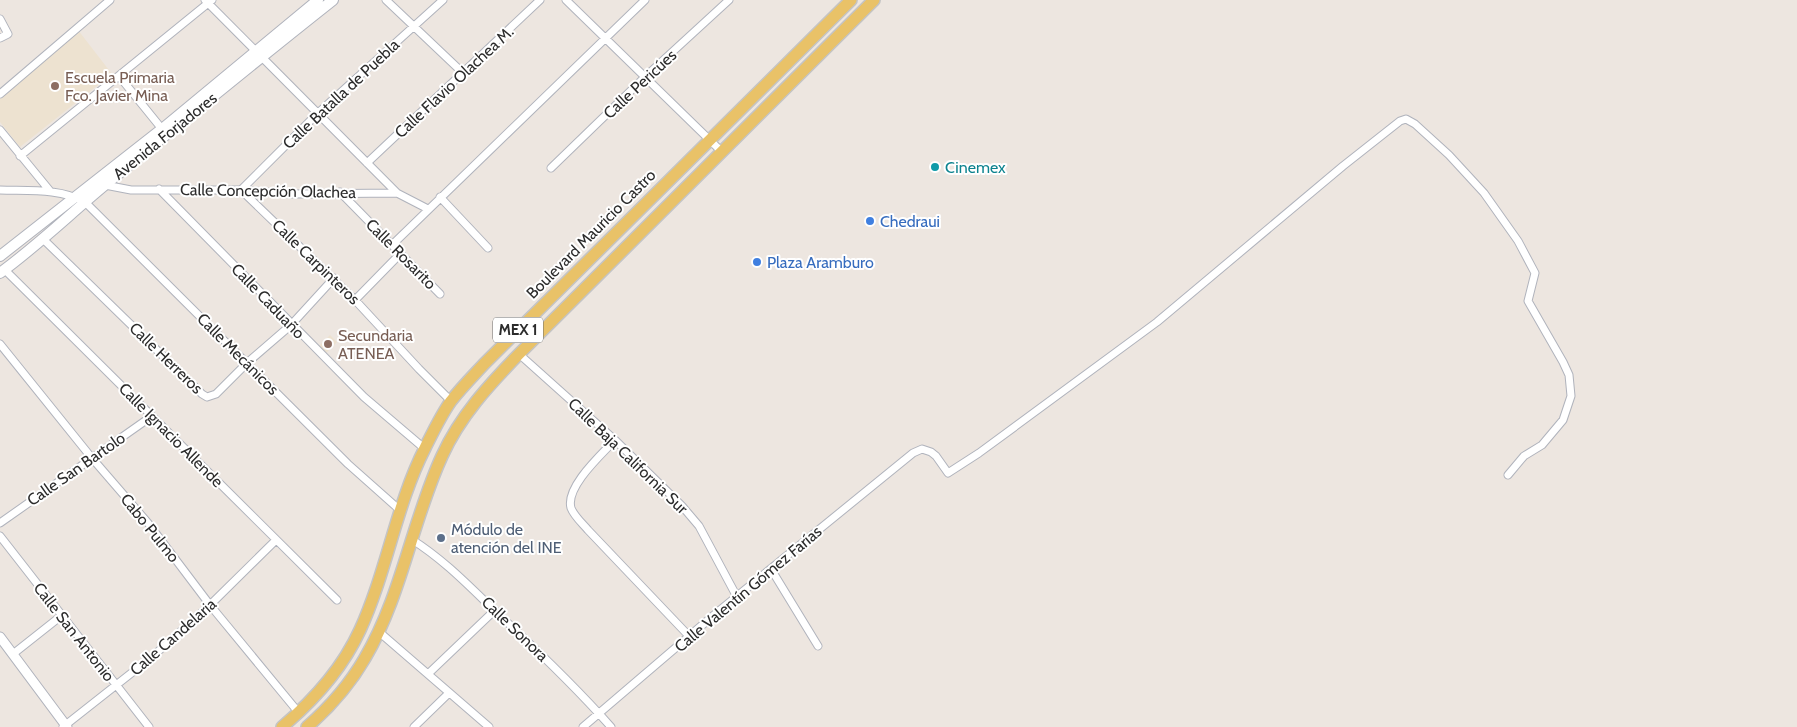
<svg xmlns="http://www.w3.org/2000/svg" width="1797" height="727" viewBox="0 0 1797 727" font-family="Cabin,sans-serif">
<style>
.education{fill:#ede2d0}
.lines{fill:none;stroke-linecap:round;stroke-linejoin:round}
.minor-casing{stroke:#b0b3bc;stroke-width:9}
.tertiary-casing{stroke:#b0b3bc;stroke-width:11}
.secondary-casing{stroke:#b0b3bc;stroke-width:12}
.primary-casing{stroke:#c4c4c4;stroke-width:14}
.minor{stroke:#fff;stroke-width:7}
.tertiary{stroke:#fff;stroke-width:9}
.secondary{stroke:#fff;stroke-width:10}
.primary{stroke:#e9c268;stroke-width:11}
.education-dot{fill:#8d6e63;stroke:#fff;stroke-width:2}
.culture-dot{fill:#0f9aa8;stroke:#fff;stroke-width:2}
.shop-dot{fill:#3f7fe0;stroke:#fff;stroke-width:2}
.service-dot{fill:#5c6f8a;stroke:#fff;stroke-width:2}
.labels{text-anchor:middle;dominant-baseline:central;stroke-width:4;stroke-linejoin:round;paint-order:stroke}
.shield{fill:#fff;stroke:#6b6b6b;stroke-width:1}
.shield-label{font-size:15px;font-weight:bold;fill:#2c2c2c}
.education-label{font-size:16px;fill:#785e54;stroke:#fff;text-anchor:start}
.street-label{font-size:16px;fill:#2c2c2c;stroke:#fff}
.culture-label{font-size:16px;fill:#0d838f;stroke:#fff;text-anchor:start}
.shop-label{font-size:16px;fill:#366cbe;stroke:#fff;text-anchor:start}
.service-label{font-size:16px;fill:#4e5e75;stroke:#fff;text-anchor:start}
</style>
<rect width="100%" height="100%" fill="#ede6e0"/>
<path class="education" d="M 78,30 L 112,74 L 20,147 L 0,122 L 0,99 Z
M 330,335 L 337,342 L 325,354 L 318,347 Z"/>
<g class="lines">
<g class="minor-casing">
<path id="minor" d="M 205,0 L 397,193
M 386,0 L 463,73
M 443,0 L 318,113 L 241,190 L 355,300 L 419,369 L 451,401
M 566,0 L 721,151
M 0,19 L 8,34 L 0,38
M 119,76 L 162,129
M 0,94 L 110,0
M 0,130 L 50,191
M 20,156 L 212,0
M 367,163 L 540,0
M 551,168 L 645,77 L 729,0
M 105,185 L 131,190 L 241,190 L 290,194 L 397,193 L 428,209
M 159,189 L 364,397 L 425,449
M 0,190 C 28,191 60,188 85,202 L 348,464 L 401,511
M 340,192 L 440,294
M 440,197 L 488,248
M 43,239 L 202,394 L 207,397 L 216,394 L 247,363 L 291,325 L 334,278
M 392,245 L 645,0
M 5,270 L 337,600
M 355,300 L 400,254
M 0,344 L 91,457 L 148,523 L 210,605 L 299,713
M 519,354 L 615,440 L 682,506 L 699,526 L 737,597
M 615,440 C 602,454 565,487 571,508 C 574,516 582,523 588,530 L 689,636
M 0,523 L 152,416
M 0,536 L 149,727
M 411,539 C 443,559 468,585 495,611 C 535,648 575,686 611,727
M 771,569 L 818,646
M 378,631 L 489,727
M 13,654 L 61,616
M 428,674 L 495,610
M 63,727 L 153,656 L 210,605 L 276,540
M 414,727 L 449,693
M 583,727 L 714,615 L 913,453 L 922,449 L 931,452 L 936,456 L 948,473 L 979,453 L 1157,322 L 1343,166 L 1400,121 L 1406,119 L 1415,124 L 1449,155 L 1484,193 L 1518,241 L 1535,273 L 1528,301 L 1563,362 L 1569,375 L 1571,396 L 1563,420 L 1542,445 L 1524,456 L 1508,475"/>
</g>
<g class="tertiary-casing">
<path id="tertiary" d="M 0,637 L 67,727"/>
</g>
<g class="secondary-casing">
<path id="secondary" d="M 0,256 L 162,129 L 318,0
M 0,273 C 37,246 70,214 105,185 C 180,123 256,61 333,0"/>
</g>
<g class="primary-casing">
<path id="primary" d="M 282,727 C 313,701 343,667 360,630 C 387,571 396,505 425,448 C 433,432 441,415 451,401 C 461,388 473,376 484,364 L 851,0
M 307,727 C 330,707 350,684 365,658 C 402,595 412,521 442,456 C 460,416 489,385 519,354 L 874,0"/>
</g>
<use href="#minor" class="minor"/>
<use href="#tertiary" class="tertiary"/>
<use href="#secondary" class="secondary"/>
<use href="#primary" class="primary"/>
</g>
<g class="education-dot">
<circle cx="55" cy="86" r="5"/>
<circle cx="328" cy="344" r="5"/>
</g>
<circle class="culture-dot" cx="935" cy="167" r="5"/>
<g class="shop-dot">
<circle cx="870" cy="221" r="5"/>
<circle cx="757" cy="262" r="5"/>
</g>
<circle class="service-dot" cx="441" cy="538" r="5"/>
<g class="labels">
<rect class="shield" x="493" y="317.5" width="50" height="25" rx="4"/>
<g class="shield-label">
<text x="518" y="330">MEX 1</text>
</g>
<g class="education-label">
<text x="65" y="77">Escuela Primaria<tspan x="65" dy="18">Fco. Javier Mina</tspan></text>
<text x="338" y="335">Secundaria<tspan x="338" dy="18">ATENEA</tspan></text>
</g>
<g class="street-label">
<text transform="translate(454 82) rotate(-43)">Calle Flavio Olachea M.</text>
<text transform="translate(640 84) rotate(-43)">Calle Pericúes</text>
<text transform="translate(341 94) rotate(-43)">Calle Batalla de Puebla</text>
<text transform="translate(165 136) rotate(-39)">Avenida Forjadores</text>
<text transform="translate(268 191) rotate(1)">Calle Concepción Olachea</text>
<text transform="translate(591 234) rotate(-45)">Boulevard Mauricio Castro</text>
<text transform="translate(401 254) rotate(45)">Calle Rosarito</text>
<text transform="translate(316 262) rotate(44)">Calle Carpinteros</text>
<text transform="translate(268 301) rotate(46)">Calle Caduaño</text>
<text transform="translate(238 354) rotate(45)">Calle Mecánicos</text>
<text transform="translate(166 358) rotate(44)">Calle Herreros</text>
<text transform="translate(171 435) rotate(45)">Calle Ignacio Allende</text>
<text transform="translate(628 456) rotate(44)">Calle Baja California Sur</text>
<text transform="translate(76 469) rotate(-35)">Calle San Bartolo</text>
<text transform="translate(150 528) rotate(51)">Cabo Pulmo</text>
<text transform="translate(748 589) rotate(-40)">Calle Valentín Gómez Farías</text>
<text transform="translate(515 629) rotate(44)">Calle Sonora</text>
<text transform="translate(74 632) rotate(52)">Calle San Antonio</text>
<text transform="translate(173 637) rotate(-41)">Calle Candelaria</text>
</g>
<g class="culture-label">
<text x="945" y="167">Cinemex</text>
</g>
<g class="shop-label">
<text x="880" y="221">Chedraui</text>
<text x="767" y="262">Plaza Aramburo</text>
</g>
<g class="service-label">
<text x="451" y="529">Módulo de<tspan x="451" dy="18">atención del INE</tspan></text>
</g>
</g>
</svg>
